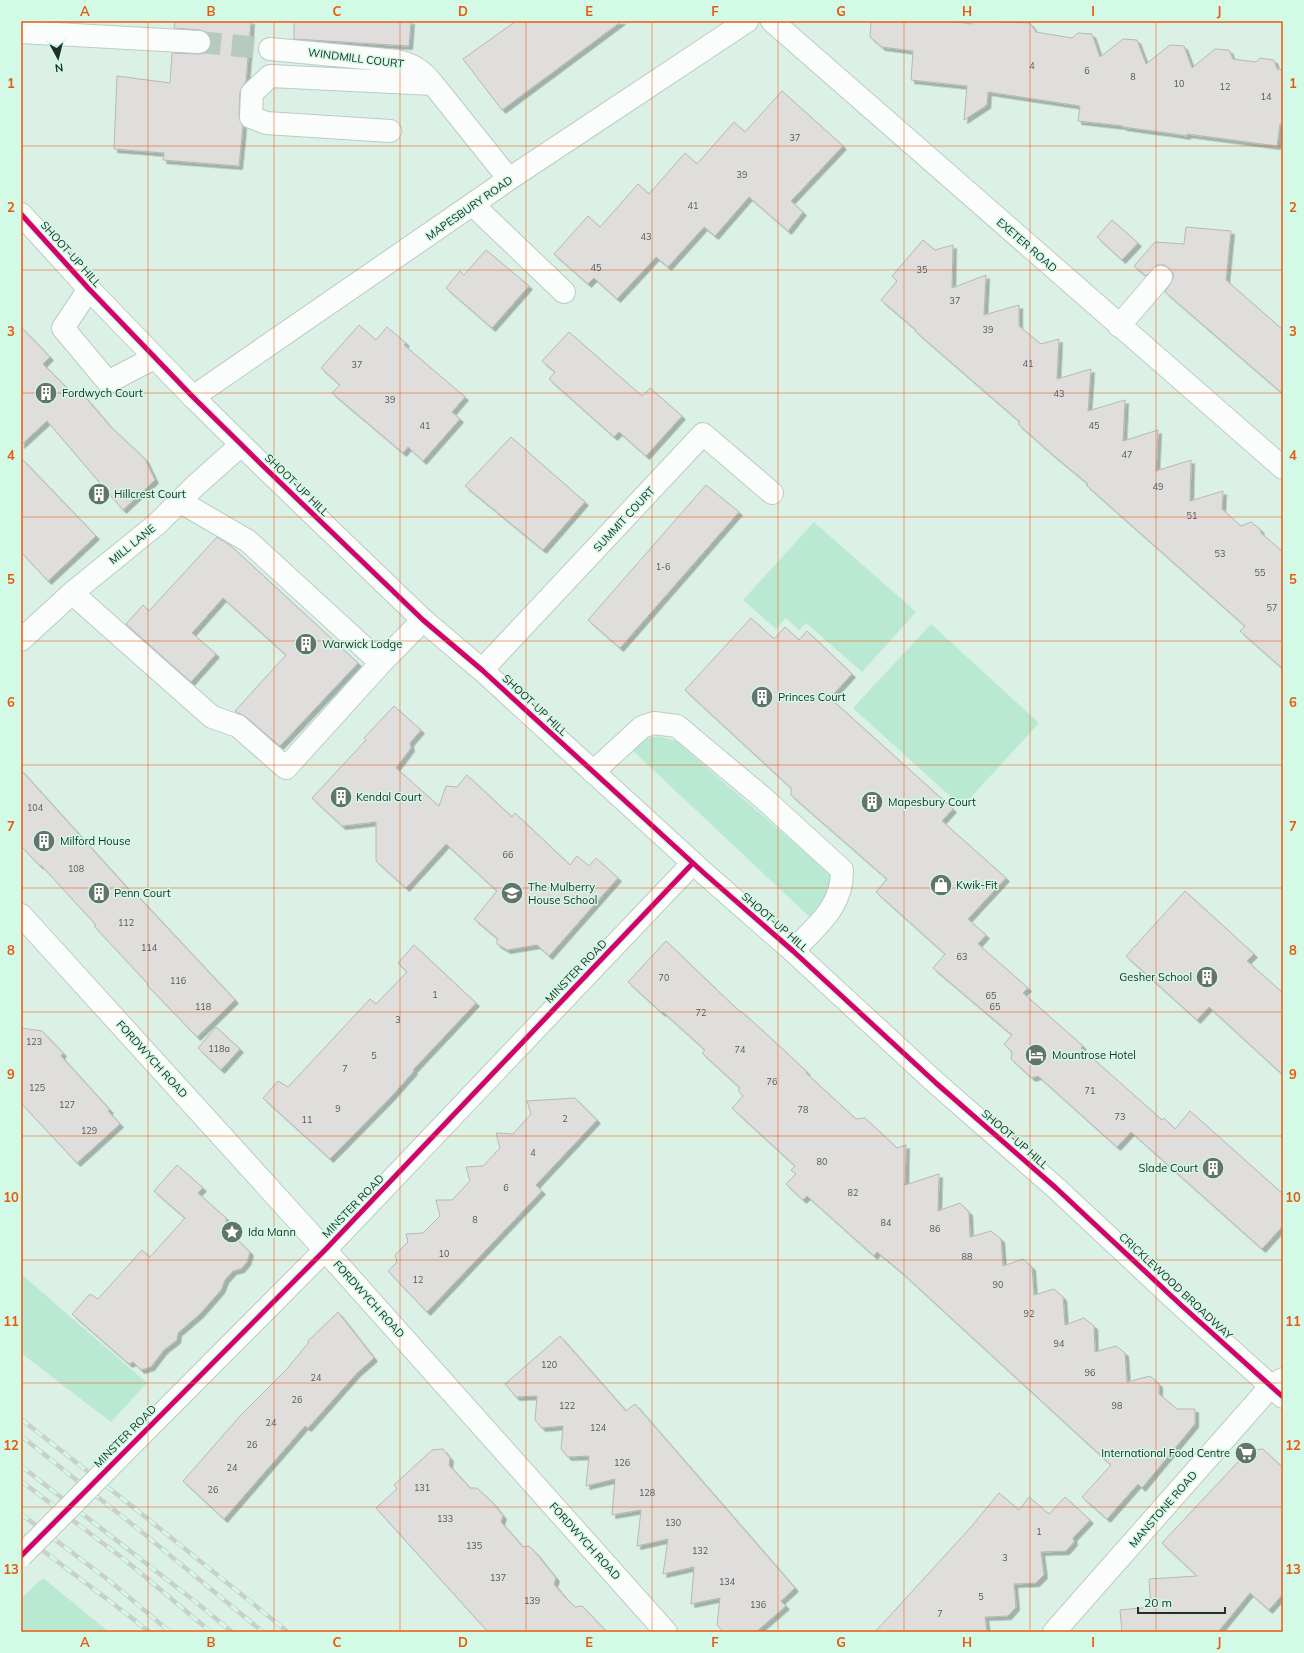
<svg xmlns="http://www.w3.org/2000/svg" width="1304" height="1653" viewBox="0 0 1304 1653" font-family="Mulish,sans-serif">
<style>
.green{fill:#b9e9d2}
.building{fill:#e0dddd;stroke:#b6b8b6;filter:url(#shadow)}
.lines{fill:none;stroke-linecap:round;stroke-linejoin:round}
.minor-tunnel{stroke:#b6cac0;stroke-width:22;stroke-dasharray:22 11;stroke-linecap:butt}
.minor-casing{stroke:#bbccc4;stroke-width:24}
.major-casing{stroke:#bbccc4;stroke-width:24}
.minor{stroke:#fafdfb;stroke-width:22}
.major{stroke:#fafdfb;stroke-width:22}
.rail-casing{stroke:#c9d0cc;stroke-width:4.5}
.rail{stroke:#d2fae6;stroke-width:3;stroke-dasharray:9;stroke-linecap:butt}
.minor-bridge-casing{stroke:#bbccc4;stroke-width:24;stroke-linecap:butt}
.minor-bridge{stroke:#fafdfb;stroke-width:22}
.cycleway-casing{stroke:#d2fae6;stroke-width:8}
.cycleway{stroke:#d6006c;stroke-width:5}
.grid{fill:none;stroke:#e8590c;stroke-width:1;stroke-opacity:0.55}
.labels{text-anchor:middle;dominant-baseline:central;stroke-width:3;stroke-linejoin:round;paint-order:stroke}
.number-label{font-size:9px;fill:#515b56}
.street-label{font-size:11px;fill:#213029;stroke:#d2fae6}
.poi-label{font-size:11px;fill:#213029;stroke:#d2fae6;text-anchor:start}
.neatline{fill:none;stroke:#e8590c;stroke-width:1.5}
.grid-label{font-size:13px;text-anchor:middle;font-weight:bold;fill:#e8590c}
</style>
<defs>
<filter id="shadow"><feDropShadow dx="3.5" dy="3.5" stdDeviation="0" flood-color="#0004"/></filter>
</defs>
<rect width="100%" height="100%" fill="#dbf1e6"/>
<path class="green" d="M 814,522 L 916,612 L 862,672 L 806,623 L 799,630 L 786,618 L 776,629 L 743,600 Z
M 931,624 L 1039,723 L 962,807 L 853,708 Z
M 658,736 L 676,741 L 830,874 L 832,882 L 815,922 L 633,751 L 643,740 Z
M 21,1274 L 147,1383 L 111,1422 L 21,1353 Z
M 43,1578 L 109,1632 L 21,1632 L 21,1598 Z"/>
<path class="building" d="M 175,21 L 251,21 L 246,81 L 240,92 L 239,116 L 243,126 L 239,166 L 163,160 L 164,153 L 114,149 L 117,76 L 170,83 L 172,53 L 199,54 L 205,53 L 210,48 L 211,43 L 210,37 L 206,32 L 200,30 L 174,28 Z
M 294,21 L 411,21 L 409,46 L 294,39 Z
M 516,21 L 622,21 L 502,110 L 463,59 Z
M 871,21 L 948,21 L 972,24 L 973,21 L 1030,23 L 1036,32 L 1072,38 L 1078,33 L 1092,34 L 1100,57 L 1123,39 L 1137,40 L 1146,64 L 1170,45 L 1184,46 L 1192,68 L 1215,49 L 1229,50 L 1233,59 L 1256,62 L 1260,58 L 1274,60 L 1277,69 L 1283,70 L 1283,124 L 1280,124 L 1277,146 L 1187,134 L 1187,136 L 1175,134 L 1123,127 L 1123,126 L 1078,121 L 1080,106 L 988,92 L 987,105 L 964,120 L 967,86 L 911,80 L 913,51 L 882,47 L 870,37 Z
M 782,91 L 843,146 L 791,201 L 803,212 L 788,231 L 749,197 L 715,236 L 704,227 L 668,267 L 656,257 L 617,299 L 594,278 L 588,284 L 554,254 L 588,216 L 600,227 L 638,184 L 649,194 L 685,153 L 697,164 L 734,122 L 745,132 Z
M 1112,220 L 1138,243 L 1122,260 L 1097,237 Z
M 1186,227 L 1231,231 L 1226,280 L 1283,330 L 1283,394 L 1165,292 L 1173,279 L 1173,273 L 1169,268 L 1164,265 L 1157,265 L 1146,276 L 1134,266 L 1155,242 L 1184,244 Z
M 923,240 L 935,250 L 953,245 L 952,288 L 986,275 L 984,315 L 1019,305 L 1019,326 L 1041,344 L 1059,339 L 1057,379 L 1091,369 L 1088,411 L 1125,400 L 1123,441 L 1158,430 L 1156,471 L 1191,460 L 1190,501 L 1223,491 L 1222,509 L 1241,526 L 1251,522 L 1260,529 L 1261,533 L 1283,552 L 1283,669 L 1240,631 L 1245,626 L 1086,485 L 1088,484 L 1053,455 L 1018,424 L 1020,422 L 915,331 L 916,330 L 881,300 L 897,281 L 892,276 Z
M 486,250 L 529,286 L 492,328 L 446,288 L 460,271 L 464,275 Z
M 359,325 L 376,340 L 387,327 L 406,343 L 404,345 L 465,397 L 452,412 L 460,419 L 423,461 L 408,447 L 403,453 L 332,393 L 340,385 L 321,368 Z
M 21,327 L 50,357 L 43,364 L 74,395 L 79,390 L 110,426 L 145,459 L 155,480 L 123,510 L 47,421 L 21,445 Z
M 569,332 L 642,396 L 650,388 L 682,416 L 646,456 L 619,432 L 614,437 L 549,379 L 555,372 L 542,361 Z
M 511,437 L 585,502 L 543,550 L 465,486 Z
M 21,458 L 96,536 L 48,581 L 21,552 Z
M 706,485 L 739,512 L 620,648 L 588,620 Z
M 217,537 L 231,546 L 358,663 L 280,746 L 246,717 L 235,711 L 286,655 L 223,598 L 192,633 L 216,654 L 191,682 L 126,624 L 143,605 L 149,611 Z
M 751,618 L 774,639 L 785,627 L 799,640 L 807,631 L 852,674 L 830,698 L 953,809 L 942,821 L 1006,878 L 968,919 L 986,935 L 978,944 L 1028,988 L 1023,993 L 1083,1046 L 1081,1048 L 1162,1120 L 1164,1118 L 1175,1129 L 1190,1111 L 1283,1194 L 1283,1226 L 1262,1249 L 1131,1132 L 1117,1147 L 1038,1076 L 1032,1078 L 1011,1059 L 1012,1052 L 1004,1044 L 1012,1035 L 933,968 L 945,954 L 876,892 L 887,879 L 791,795 L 791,788 L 685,690 Z
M 394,706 L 421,730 L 410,743 L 411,748 L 396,768 L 439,806 L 446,786 L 457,787 L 467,775 L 512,817 L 515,813 L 570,865 L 577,856 L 589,866 L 596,858 L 618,878 L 549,956 L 537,945 L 507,950 L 497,944 L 497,938 L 474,919 L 497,891 L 446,844 L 406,888 L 376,861 L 376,822 L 342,826 L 312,798 L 366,740 L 364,738 Z
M 21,770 L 131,892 L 133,891 L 235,1000 L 197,1037 L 147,985 L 148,984 L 94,926 L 96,925 L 41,865 L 40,866 L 21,846 Z
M 1185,891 L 1254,954 L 1247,961 L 1283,993 L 1283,1075 L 1209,1007 L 1197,1020 L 1126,956 Z
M 666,941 L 740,1012 L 741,1011 L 787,1053 L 807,1072 L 806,1073 L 856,1119 L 865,1118 L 897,1148 L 906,1145 L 905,1185 L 939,1174 L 938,1211 L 960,1203 L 969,1212 L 970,1237 L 991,1231 L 1001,1239 L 1003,1266 L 1023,1259 L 1032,1267 L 1034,1295 L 1054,1289 L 1063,1297 L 1065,1325 L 1084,1318 L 1094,1326 L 1095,1352 L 1116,1346 L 1125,1353 L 1127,1382 L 1150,1376 L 1159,1384 L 1159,1394 L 1177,1409 L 1195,1409 L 1195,1424 L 1142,1488 L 1138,1484 L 1107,1519 L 1082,1497 L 1111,1465 L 900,1271 L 877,1252 L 874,1256 L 807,1196 L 803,1200 L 786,1184 L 796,1174 L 791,1170 L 795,1166 L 732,1108 L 743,1096 L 738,1090 L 740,1088 L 702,1053 L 705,1050 L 663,1012 L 662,1013 L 628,982 Z
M 414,945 L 476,1003 L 413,1070 L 414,1071 L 390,1098 L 330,1159 L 263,1098 L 278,1081 L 288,1087 L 370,999 L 376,1004 L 407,972 L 398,963 Z
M 216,1027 L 240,1049 L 221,1070 L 198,1048 Z
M 21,1028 L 42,1031 L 63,1053 L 61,1056 L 110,1110 L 108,1111 L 120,1124 L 77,1163 L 21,1103 Z
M 575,1098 L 597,1120 L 536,1185 L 542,1191 L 427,1312 L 388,1271 L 397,1262 L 395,1255 L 408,1242 L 406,1234 L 423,1233 L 440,1216 L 436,1200 L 452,1200 L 470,1181 L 466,1167 L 483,1166 L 500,1148 L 496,1133 L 513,1134 L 531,1114 L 527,1101 Z
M 177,1165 L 203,1188 L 198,1193 L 226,1218 L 227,1230 L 250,1252 L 247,1262 L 241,1269 L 233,1271 L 225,1280 L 221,1290 L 200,1314 L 178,1333 L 177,1340 L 164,1350 L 151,1367 L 141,1370 L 133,1362 L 129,1364 L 72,1314 L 90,1294 L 98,1299 L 142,1250 L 150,1257 L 185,1218 L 154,1191 Z
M 338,1312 L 374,1358 L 357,1373 L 308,1428 L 305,1426 L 224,1519 L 183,1481 L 241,1415 L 286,1370 L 309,1342 L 308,1341 Z
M 560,1336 L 626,1411 L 635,1404 L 795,1588 L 781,1601 L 786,1606 L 756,1632 L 723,1632 L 717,1625 L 720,1598 L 691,1604 L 694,1567 L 663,1574 L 668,1539 L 637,1546 L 641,1510 L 612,1515 L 615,1479 L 586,1486 L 589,1456 L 568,1457 L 561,1449 L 563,1426 L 542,1428 L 535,1420 L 537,1396 L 516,1397 L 505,1384 Z
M 443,1449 L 450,1458 L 449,1465 L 470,1488 L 477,1488 L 493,1503 L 503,1516 L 501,1522 L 523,1547 L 529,1546 L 535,1552 L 556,1578 L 554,1584 L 564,1596 L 575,1607 L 582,1606 L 607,1632 L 488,1632 L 376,1508 L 397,1489 L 394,1485 L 432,1450 Z
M 1263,1449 L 1283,1468 L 1283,1594 L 1269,1610 L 1250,1593 L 1218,1632 L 1122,1632 L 1120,1610 L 1151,1607 L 1149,1579 L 1197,1576 L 1162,1543 L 1238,1462 L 1242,1462 L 1253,1450 Z
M 999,1493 L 1019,1510 L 1029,1497 L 1049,1514 L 1065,1497 L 1090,1520 L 1073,1538 L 1074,1542 L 1066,1551 L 1041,1552 L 1044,1575 L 1036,1583 L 1014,1584 L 1016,1607 L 1008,1616 L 985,1617 L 987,1632 L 875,1632 L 971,1527 Z"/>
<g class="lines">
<path class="minor-tunnel" d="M 199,42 L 270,49"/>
<g class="minor-casing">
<path id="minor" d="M 772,21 L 1283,468
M 21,32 L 199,42
M 270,49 L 397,61 C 413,64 422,71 433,84 L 509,179
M 390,131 L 266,123 L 251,117 L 252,93 L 270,76 L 433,84
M 473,205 L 564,292
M 89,289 L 63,328 L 108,382 L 154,358
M 1119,326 L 1161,277
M 193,397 L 509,179 L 747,21
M 72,593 L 212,717 L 238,726 L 286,768 L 381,663 L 248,541 L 179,501
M 21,640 L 72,593 L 157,524 L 195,486 L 241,445
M 381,663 L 423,620
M 482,670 L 703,434 L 772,493
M 593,772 L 642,727 L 654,723 L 677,726 L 762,797 L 842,870 C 843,907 816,926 793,951
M 21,915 L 325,1250 L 666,1632
M 136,1440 L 325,1250 L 693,863
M 1054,1632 L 1271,1386 L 1283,1379"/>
</g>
<g class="major-casing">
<path id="major" d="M 21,214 L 89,289 L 193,397 L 261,464 L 423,620 L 482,670 L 705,874 L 793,951 L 936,1083 L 1056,1188 L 1181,1305 L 1283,1397"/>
</g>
<use href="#minor" class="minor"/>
<use href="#major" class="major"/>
<g class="rail-casing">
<path id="rail" d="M 21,1419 L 138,1511 L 288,1632
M 21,1436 L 143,1533 L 263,1632
M 21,1466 L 197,1603 L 232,1632
M 21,1481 L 125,1560 L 211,1632
M 21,1514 L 111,1582 L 170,1632
M 21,1534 L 128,1615 L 149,1632"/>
</g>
<use href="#rail" class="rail"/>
<g class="minor-bridge-casing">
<path id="minor-bridge" d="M 21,1556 L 136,1440"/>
</g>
<use href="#minor-bridge" class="minor-bridge"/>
<g class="cycleway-casing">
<path id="cycleway" d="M 21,214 L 89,289 L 193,397 L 261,464 L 423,620 L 482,670 L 705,874 L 793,951 L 936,1083 L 1056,1188 L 1181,1305 L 1283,1397
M 21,1556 L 325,1250 L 693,863"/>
</g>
<use href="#cycleway" class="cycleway"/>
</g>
<path class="grid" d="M 148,21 L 148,1632M 274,21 L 274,1632M 400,21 L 400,1632M 526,21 L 526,1632M 652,21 L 652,1632M 778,21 L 778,1632M 904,21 L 904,1632M 1030,21 L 1030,1632M 1156,21 L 1156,1632M 21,146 L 1283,146M 21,270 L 1283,270M 21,393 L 1283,393M 21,517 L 1283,517M 21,641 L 1283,641M 21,765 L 1283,765M 21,888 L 1283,888M 21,1012 L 1283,1012M 21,1136 L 1283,1136M 21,1260 L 1283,1260M 21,1383 L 1283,1383M 21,1507 L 1283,1507"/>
<defs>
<g id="building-disc" transform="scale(1.15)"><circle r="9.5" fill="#62746b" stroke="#d2fae6"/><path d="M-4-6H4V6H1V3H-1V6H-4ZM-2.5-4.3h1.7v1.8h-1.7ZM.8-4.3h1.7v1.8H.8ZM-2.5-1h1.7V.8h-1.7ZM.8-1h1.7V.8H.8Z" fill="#fff"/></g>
<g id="shop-disc" transform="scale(1.15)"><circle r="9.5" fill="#62746b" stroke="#d2fae6"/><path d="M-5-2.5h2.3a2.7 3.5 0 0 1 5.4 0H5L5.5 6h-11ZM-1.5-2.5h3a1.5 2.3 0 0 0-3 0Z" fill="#fff"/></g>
<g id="school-disc" transform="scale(1.15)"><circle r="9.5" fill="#62746b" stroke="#d2fae6"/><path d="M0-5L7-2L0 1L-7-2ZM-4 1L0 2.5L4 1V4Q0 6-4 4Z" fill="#fff"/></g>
<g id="hotel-disc" transform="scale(1.15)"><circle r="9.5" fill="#62746b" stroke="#d2fae6"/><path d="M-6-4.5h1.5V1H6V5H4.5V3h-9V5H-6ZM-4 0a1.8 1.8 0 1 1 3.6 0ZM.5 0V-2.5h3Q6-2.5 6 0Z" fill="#fff"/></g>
<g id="sight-disc" transform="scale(1.15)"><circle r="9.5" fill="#62746b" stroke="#d2fae6"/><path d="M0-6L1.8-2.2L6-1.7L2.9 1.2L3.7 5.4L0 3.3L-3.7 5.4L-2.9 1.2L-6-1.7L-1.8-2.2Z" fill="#fff"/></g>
<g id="supermarket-disc" transform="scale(1.15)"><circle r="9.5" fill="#62746b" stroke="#d2fae6"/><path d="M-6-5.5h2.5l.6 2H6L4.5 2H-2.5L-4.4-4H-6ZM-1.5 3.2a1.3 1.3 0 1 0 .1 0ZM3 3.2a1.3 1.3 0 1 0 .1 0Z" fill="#fff"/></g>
</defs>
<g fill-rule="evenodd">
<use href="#building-disc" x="46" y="393"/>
<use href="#building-disc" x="99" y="494"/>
<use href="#building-disc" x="306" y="644"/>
<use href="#building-disc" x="762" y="697"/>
<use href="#building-disc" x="341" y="797"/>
<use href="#building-disc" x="872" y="802"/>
<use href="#building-disc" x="44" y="841"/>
<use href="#shop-disc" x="941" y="885"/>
<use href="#building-disc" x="99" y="893"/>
<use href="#school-disc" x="512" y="893"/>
<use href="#building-disc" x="1207" y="977"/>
<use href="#hotel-disc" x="1036" y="1055"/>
<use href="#building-disc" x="1213" y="1168"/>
<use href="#sight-disc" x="232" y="1232"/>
<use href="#supermarket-disc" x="1246" y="1453"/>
</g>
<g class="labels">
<g class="number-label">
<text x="1032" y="65">4</text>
<text x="1087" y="70">6</text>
<text x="1133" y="76">8</text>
<text x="1179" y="83">10</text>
<text x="1225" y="86">12</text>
<text x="1266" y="96">14</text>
<text x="795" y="137">37</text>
<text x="742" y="174">39</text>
<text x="693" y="205">41</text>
<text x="646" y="236">43</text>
<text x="596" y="267">45</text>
<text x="922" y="269">35</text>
<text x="955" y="300">37</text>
<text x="988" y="329">39</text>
<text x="1028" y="363">41</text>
<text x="357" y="364">37</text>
<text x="1059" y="393">43</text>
<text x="390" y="399">39</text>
<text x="425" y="425">41</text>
<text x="1094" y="425">45</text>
<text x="1127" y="454">47</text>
<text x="1158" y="486">49</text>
<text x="1192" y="515">51</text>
<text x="1220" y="553">53</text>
<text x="663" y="566">1-6</text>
<text x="1260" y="572">55</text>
<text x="1272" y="607">57</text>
<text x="35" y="807">104</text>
<text x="508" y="854">66</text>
<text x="76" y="868">108</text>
<text x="126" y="922">112</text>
<text x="149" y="947">114</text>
<text x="962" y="956">63</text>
<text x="664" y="977">70</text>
<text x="178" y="980">116</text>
<text x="435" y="994">1</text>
<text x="991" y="995">65</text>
<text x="203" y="1006">118</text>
<text x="995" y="1006">65</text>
<text x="701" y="1012">72</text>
<text x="398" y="1019">3</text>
<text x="34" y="1041">123</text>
<text x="219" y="1048">118a</text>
<text x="740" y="1049">74</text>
<text x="374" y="1055">5</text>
<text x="345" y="1068">7</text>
<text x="772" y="1081">76</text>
<text x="37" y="1087">125</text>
<text x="1090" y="1090">71</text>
<text x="67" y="1104">127</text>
<text x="338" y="1108">9</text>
<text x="803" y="1109">78</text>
<text x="1120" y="1116">73</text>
<text x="565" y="1118">2</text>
<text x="307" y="1119">11</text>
<text x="89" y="1130">129</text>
<text x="533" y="1152">4</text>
<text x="822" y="1161">80</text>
<text x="506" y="1187">6</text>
<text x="853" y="1192">82</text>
<text x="475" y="1219">8</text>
<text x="886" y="1222">84</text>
<text x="935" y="1228">86</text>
<text x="444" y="1253">10</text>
<text x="967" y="1256">88</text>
<text x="418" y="1279">12</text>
<text x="998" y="1284">90</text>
<text x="1029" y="1313">92</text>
<text x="1059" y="1343">94</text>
<text x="549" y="1364">120</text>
<text x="1090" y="1372">96</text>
<text x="316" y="1377">24</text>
<text x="297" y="1399">26</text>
<text x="567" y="1405">122</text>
<text x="1117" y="1405">98</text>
<text x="271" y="1422">24</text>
<text x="598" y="1427">124</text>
<text x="252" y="1444">26</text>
<text x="622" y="1462">126</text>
<text x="232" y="1467">24</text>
<text x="422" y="1487">131</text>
<text x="213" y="1489">26</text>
<text x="647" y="1492">128</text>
<text x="445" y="1518">133</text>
<text x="673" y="1522">130</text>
<text x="1039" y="1531">1</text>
<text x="474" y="1545">135</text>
<text x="700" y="1550">132</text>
<text x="1005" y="1557">3</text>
<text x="498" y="1577">137</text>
<text x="727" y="1581">134</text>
<text x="981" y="1596">5</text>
<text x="532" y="1600">139</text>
<text x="758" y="1604">136</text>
<text x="940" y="1613">7</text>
</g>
<g class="street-label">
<text transform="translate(356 58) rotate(7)">WINDMILL COURT</text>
<text transform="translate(469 208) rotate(-35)">MAPESBURY ROAD</text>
<text transform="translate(1027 245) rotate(41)">EXETER ROAD</text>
<text transform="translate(71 254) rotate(48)">SHOOT-UP HILL</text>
<text transform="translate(297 485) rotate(44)">SHOOT-UP HILL</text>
<text transform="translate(624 519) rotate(-47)">SUMMIT COURT</text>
<text transform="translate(132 544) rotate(-39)">MILL LANE</text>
<text transform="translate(535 705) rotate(43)">SHOOT-UP HILL</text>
<text transform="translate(775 922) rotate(41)">SHOOT-UP HILL</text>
<text transform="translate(576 971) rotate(-46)">MINSTER ROAD</text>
<text transform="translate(152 1059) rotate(48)">FORDWYCH ROAD</text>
<text transform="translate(1015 1139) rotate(41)">SHOOT-UP HILL</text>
<text transform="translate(353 1206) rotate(-46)">MINSTER ROAD</text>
<text transform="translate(1176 1286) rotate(43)">CRICKLEWOOD BROADWAY</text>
<text transform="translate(369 1299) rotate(48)">FORDWYCH ROAD</text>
<text transform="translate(125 1436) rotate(-45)">MINSTER ROAD</text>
<text transform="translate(1163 1509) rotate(-49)">MANSTONE ROAD</text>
<text transform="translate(585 1541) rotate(48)">FORDWYCH ROAD</text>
</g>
<g class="poi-label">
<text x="62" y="393">Fordwych Court</text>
<text x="114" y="494">Hillcrest Court</text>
<text x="322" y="644">Warwick Lodge</text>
<text x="778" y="697">Princes Court</text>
<text x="356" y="797">Kendal Court</text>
<text x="888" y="802">Mapesbury Court</text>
<text x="60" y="841">Milford House</text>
<text x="956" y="885">Kwik-Fit</text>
<text x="528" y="887">The Mulberry<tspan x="528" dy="13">House School</tspan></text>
<text x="114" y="893">Penn Court</text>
<text x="1192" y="977" text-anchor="end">Gesher School</text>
<text x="1052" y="1055">Mountrose Hotel</text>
<text x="1198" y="1168" text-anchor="end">Slade Court</text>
<text x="248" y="1232">Ida Mann</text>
<text x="1230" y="1453" text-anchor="end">International Food Centre</text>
</g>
</g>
<rect width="1304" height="1653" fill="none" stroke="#d2fae6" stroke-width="44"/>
<g transform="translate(58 58) rotate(173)" stroke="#d2fae6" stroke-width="3" paint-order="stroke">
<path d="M0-3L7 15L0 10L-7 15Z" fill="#213029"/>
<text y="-6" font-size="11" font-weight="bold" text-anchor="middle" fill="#213029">N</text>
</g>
<path d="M1138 1607v6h87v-6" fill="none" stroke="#213029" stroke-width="2"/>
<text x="1144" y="1607" font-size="12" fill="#213029" stroke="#d2fae6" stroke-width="3" paint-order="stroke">20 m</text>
<rect x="22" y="22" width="1260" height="1609" class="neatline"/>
<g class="grid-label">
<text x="85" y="16">A</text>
<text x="211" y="16">B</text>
<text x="337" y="16">C</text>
<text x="463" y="16">D</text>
<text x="589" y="16">E</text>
<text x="715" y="16">F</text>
<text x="841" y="16">G</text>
<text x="967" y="16">H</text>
<text x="1093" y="16">I</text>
<text x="1219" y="16">J</text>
<text x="11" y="88">1</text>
<text x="1293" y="88">1</text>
<text x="11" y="212">2</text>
<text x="1293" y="212">2</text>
<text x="11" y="336">3</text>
<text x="1293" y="336">3</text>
<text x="11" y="460">4</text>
<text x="1293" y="460">4</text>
<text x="11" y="584">5</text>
<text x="1293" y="584">5</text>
<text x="11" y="707">6</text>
<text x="1293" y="707">6</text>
<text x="11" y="831">7</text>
<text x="1293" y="831">7</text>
<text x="11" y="955">8</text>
<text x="1293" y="955">8</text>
<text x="11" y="1079">9</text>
<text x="1293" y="1079">9</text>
<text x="11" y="1202">10</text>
<text x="1293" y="1202">10</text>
<text x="11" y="1326">11</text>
<text x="1293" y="1326">11</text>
<text x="11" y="1450">12</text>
<text x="1293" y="1450">12</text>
<text x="11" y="1574">13</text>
<text x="1293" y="1574">13</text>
<text x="85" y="1647">A</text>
<text x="211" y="1647">B</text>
<text x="337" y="1647">C</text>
<text x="463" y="1647">D</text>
<text x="589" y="1647">E</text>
<text x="715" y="1647">F</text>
<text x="841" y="1647">G</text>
<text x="967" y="1647">H</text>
<text x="1093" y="1647">I</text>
<text x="1219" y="1647">J</text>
</g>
</svg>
